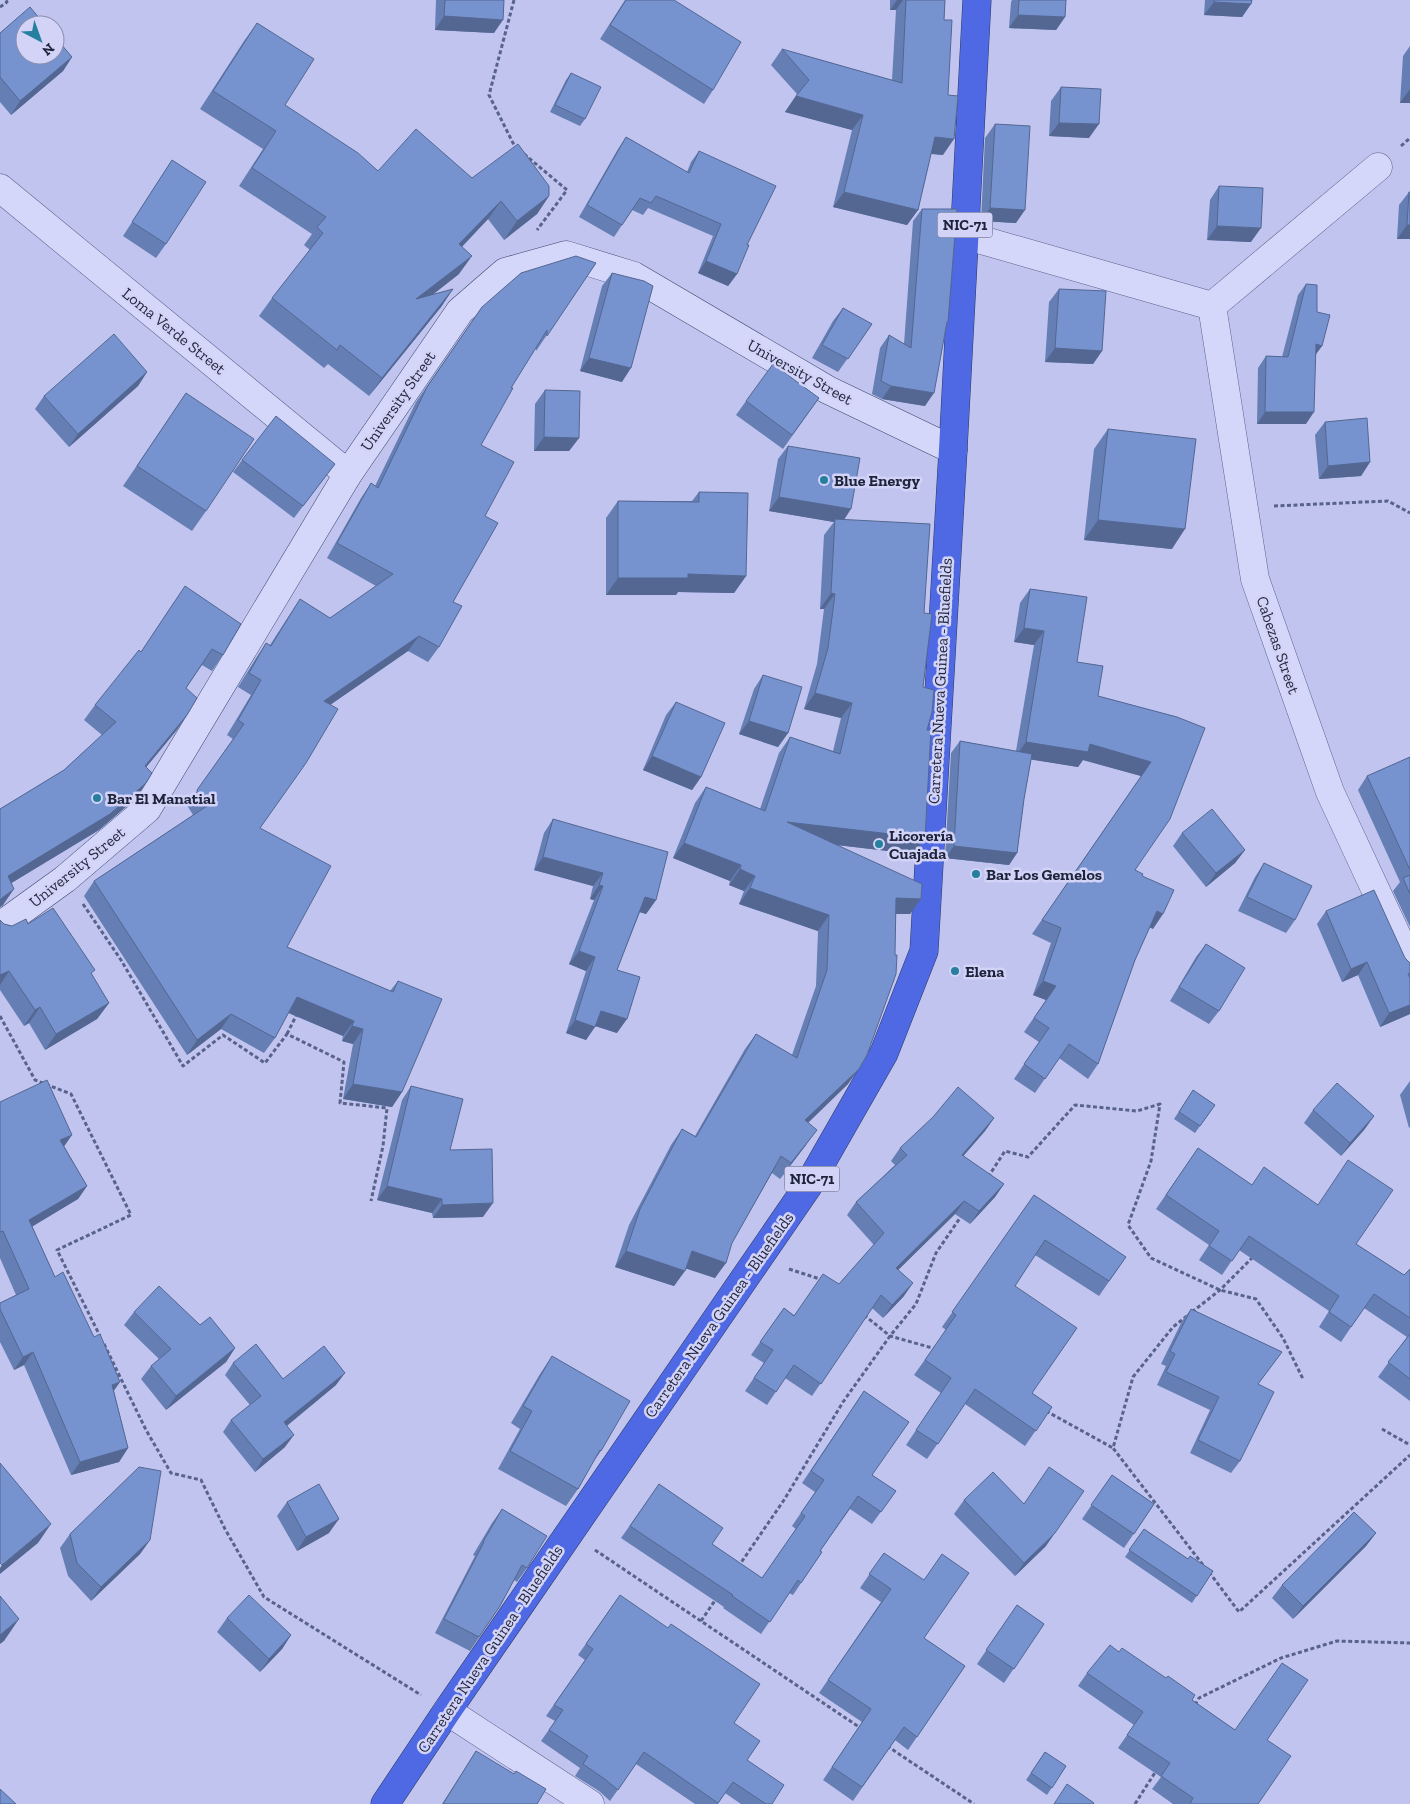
<svg xmlns="http://www.w3.org/2000/svg" width="1410" height="1804" viewBox="0 0 1410 1804" font-family="'Zilla Slab',serif">
<style>
.lines{fill:none;stroke-linecap:round;stroke-linejoin:round}
.street-casing{stroke:#58638b;stroke-width:29}
.secondary-casing{stroke:#3b476c;stroke-width:29}
.highway-casing{stroke:#2d3958;stroke-width:29}
.path{stroke:#58638b;stroke-width:3;stroke-dasharray:4 2.5;stroke-linecap:butt}
.street{stroke:#d5d7fa;stroke-width:28}
.secondary{stroke:#d5d7fa;stroke-width:28}
.highway{stroke:#4e69e3;stroke-width:28}
.wall{fill:#657eb3}
.shaded-wall{fill:#536792}
.building{fill:#7693d0;stroke:#536792}
.poi-dot{fill:#257f9d;stroke:#d2d3f7;stroke-width:2}
.labels{text-anchor:middle;dominant-baseline:central;stroke-width:5;stroke-linejoin:round;paint-order:stroke}
.shield{fill:#d2d3f7;stroke:#535873;stroke-width:1}
.shield-label{font-size:15px;font-weight:bold;fill:#1d243a}
.street-label{font-size:16px;fill:#1d243a;stroke:#d2d3f7}
.poi-label{font-size:16px;font-weight:bold;fill:#1d243a;stroke:#d2d3f7;text-anchor:start}
</style>
<rect width="100%" height="100%" fill="#c2c4f0"/>
<g class="lines">
<g class="street-casing">
<path id="street" d="M 0,188 L 348,474
M 964,235 L 1212,306 L 1378,167
M 1212,306 L 1255,579 L 1330,792 L 1410,964
M 447,1711 L 590,1804"/>
</g>
<g class="secondary-casing">
<path id="secondary" d="M 0,926 L 65,879 L 147,809 L 348,474 L 460,311 L 505,272 L 566,255 L 634,276 L 828,390 L 953,450"/>
</g>
<g class="highway-casing">
<path id="highway" d="M 385,1804 L 447,1711 L 808,1186 L 884,1053 L 924,951 L 953,450 L 977,0"/>
</g>
<path class="path" d="M 514,0 L 489,95 L 514,145 L 518,148
M 0,7 L 7,2 L 6,0
M 1401,146 L 1410,138
M 524,154 L 567,190 L 537,230
M 1274,506 L 1388,501 L 1410,513
M 83,904 L 121,960 L 183,1066 L 223,1035 L 265,1063 L 287,1034 L 344,1062 L 340,1103 L 387,1108 L 383,1146 L 371,1201
M 0,1016 L 35,1080 L 71,1094 L 131,1215 L 57,1250 L 100,1336
M 287,1034 L 297,1014
M 988,1177 L 1005,1151 L 1028,1157 L 1075,1105 L 1137,1111 L 1160,1104 L 1151,1161 L 1128,1225 L 1151,1258 L 1220,1290 L 1256,1299 L 1283,1338 L 1303,1379
M 789,1269 L 823,1280
M 1192,1312 L 1220,1290 L 1254,1256
M 864,1315 L 890,1336 L 936,1349
M 1187,1316 L 1173,1327 L 1133,1377 L 1113,1448 L 1203,1565
M 104,1344 L 146,1430 L 171,1473 L 201,1480 L 225,1529 L 264,1597 L 421,1695
M 1046,1411 L 1113,1448
M 1382,1429 L 1410,1445
M 595,1550 L 862,1729
M 738,1567 L 784,1500 L 843,1402 L 890,1336 L 916,1304 L 936,1253 L 962,1215
M 1209,1572 L 1239,1612 L 1410,1455
M 701,1621 L 716,1599
M 1195,1705 L 1199,1698 L 1281,1658 L 1337,1641 L 1410,1643
M 887,1746 L 974,1804
M 1135,1804 L 1156,1771"/>
<use href="#street" class="street"/>
<use href="#secondary" class="secondary"/>
<use href="#highway" class="highway"/>
</g>
<path class="wall" d="M 436,0 L 504,0 L 494,33 L 435,30 Z
M 625,0 L 674,0 L 713,90 L 704,104 L 600,39 Z
M 890,0 L 945,0 L 944,20 L 943,155 L 931,154 L 918,210 L 907,225 L 833,207 L 852,130 L 785,112 L 797,94 L 771,65 L 782,49 L 892,80 L 896,10 L 890,10 Z
M 1012,0 L 1066,0 L 1065,17 L 1056,30 L 1009,28 L 1011,2 Z
M 1205,0 L 1252,0 L 1251,4 L 1242,17 L 1204,15 Z
M 257,23 L 285,105 L 378,171 L 472,178 L 549,196 L 537,214 L 504,240 L 488,219 L 462,247 L 459,274 L 432,295 L 453,289 L 441,307 L 369,396 L 328,364 L 324,368 L 259,316 L 272,298 L 310,250 L 304,245 L 312,234 L 239,186 L 263,149 L 200,109 L 244,41 Z
M 0,33 L 72,57 L 63,71 L 11,115 L 0,102 Z
M 1410,46 L 1410,103 L 1400,103 L 1403,56 Z
M 571,73 L 585,119 L 580,126 L 550,112 L 566,80 Z
M 1061,87 L 1089,138 L 1049,136 L 1051,101 Z
M 995,124 L 1016,223 L 981,221 L 985,138 Z
M 626,137 L 687,172 L 691,162 L 699,151 L 747,245 L 737,274 L 728,286 L 698,273 L 713,236 L 648,208 L 643,215 L 632,210 L 614,237 L 579,217 L 618,149 Z
M 172,160 L 166,244 L 156,258 L 123,236 Z
M 1219,186 L 1251,242 L 1207,240 L 1210,200 Z
M 1409,192 L 1410,239 L 1397,239 L 1399,205 Z
M 922,209 L 948,322 L 946,326 L 925,406 L 882,399 L 872,394 L 880,348 L 889,335 L 904,344 L 913,221 Z
M 596,263 L 536,351 L 536,347 L 511,388 L 481,445 L 485,516 L 453,602 L 439,647 L 428,662 L 408,651 L 330,705 L 260,828 L 287,947 L 390,991 L 398,981 L 402,1092 L 392,1107 L 343,1099 L 353,1044 L 342,1041 L 343,1036 L 288,1013 L 275,1038 L 264,1053 L 221,1029 L 187,1055 L 84,896 L 94,881 L 193,815 L 187,805 L 233,739 L 227,735 L 251,695 L 238,687 L 256,658 L 266,643 L 270,645 L 290,614 L 300,599 L 330,618 L 376,586 L 327,558 L 361,498 L 371,483 L 375,486 L 416,402 L 482,307 Z
M 612,273 L 622,382 L 580,371 L 602,286 Z
M 1306,284 L 1317,312 L 1322,346 L 1315,355 L 1306,424 L 1257,424 L 1258,368 L 1266,356 L 1282,357 L 1298,295 Z
M 1059,289 L 1102,351 L 1093,364 L 1045,362 L 1049,302 Z
M 843,308 L 872,324 L 838,372 L 812,358 L 833,321 Z
M 147,372 L 138,386 L 69,447 L 35,409 L 44,396 Z
M 545,390 L 579,438 L 569,451 L 534,451 L 535,404 Z
M 186,393 L 206,511 L 192,531 L 123,486 Z
M 819,398 L 783,449 L 736,415 L 746,401 Z
M 1325,422 L 1370,462 L 1361,476 L 1319,479 L 1315,435 Z
M 1108,429 L 1172,549 L 1084,540 L 1094,449 Z
M 788,446 L 844,520 L 924,613 L 923,687 L 927,730 L 914,854 L 837,845 L 921,899 L 910,914 L 896,914 L 848,1084 L 808,1123 L 806,1145 L 780,1179 L 772,1173 L 732,1243 L 715,1278 L 686,1268 L 674,1286 L 615,1267 L 629,1225 L 671,1145 L 682,1129 L 695,1136 L 745,1049 L 756,1034 L 792,1055 L 816,986 L 818,931 L 739,904 L 744,891 L 729,885 L 730,881 L 673,858 L 695,803 L 706,787 L 760,809 L 779,753 L 790,737 L 833,751 L 841,718 L 804,709 L 817,664 L 824,609 L 820,609 L 824,535 L 834,522 L 769,511 L 778,459 Z
M 242,460 L 335,464 L 294,518 L 233,472 Z
M 699,492 L 746,576 L 734,593 L 678,592 L 676,595 L 606,595 L 606,518 L 618,501 L 692,501 Z
M 1030,589 L 1098,696 L 1177,717 L 1135,870 L 1142,876 L 1153,929 L 1150,927 L 1135,960 L 1098,1064 L 1088,1079 L 1059,1058 L 1035,1093 L 1014,1079 L 1039,1042 L 1024,1032 L 1046,1000 L 1033,995 L 1051,943 L 1032,934 L 1141,776 L 1083,760 L 1078,767 L 1031,759 L 1024,799 L 1017,853 L 1009,865 L 945,858 L 951,753 L 960,741 L 1016,751 L 1034,645 L 1014,642 L 1020,603 Z
M 174,602 L 223,655 L 212,671 L 202,665 L 186,688 L 187,715 L 176,731 L 146,767 L 146,783 L 135,799 L 99,830 L 11,883 L 3,905 L 0,907 L 0,809 L 64,770 L 102,735 L 84,720 L 95,705 L 141,652 Z
M 763,675 L 788,733 L 778,747 L 739,734 L 754,689 Z
M 676,702 L 701,777 L 692,790 L 643,770 L 666,715 Z
M 1410,757 L 1410,927 L 1393,891 L 1400,882 L 1358,790 L 1367,776 Z
M 553,819 L 656,900 L 646,914 L 640,912 L 617,970 L 617,1033 L 595,1026 L 586,1040 L 566,1033 L 586,971 L 569,964 L 594,900 L 590,899 L 593,886 L 534,870 L 544,833 Z
M 1182,833 L 1245,850 L 1235,863 L 1206,887 L 1173,846 Z
M 1264,863 L 1295,920 L 1286,933 L 1238,911 L 1255,877 Z
M 1326,911 L 1405,958 L 1410,963 L 1410,1014 L 1380,1027 L 1358,975 L 1342,982 L 1317,924 Z
M 0,920 L 4,924 L 12,926 L 28,924 L 92,975 L 109,1003 L 97,1019 L 45,1050 L 29,1023 L 24,1026 L 0,990 Z
M 1206,944 L 1219,1011 L 1209,1024 L 1170,1001 L 1196,957 Z
M 1410,1081 L 1410,1127 L 1409,1128 L 1400,1095 Z
M 411,1086 L 483,1217 L 433,1218 L 432,1213 L 377,1200 L 402,1100 Z
M 1193,1090 L 1215,1105 L 1195,1133 L 1174,1119 Z
M 0,1102 L 64,1146 L 87,1186 L 78,1199 L 32,1226 L 55,1277 L 114,1391 L 128,1448 L 119,1462 L 71,1475 L 24,1365 L 14,1370 L 0,1342 L 0,1303 L 16,1295 L 0,1258 Z
M 1313,1110 L 1374,1116 L 1364,1130 L 1341,1156 L 1304,1123 Z
M 994,1118 L 985,1131 L 963,1156 L 1004,1184 L 995,1197 L 970,1224 L 955,1214 L 898,1270 L 904,1296 L 883,1318 L 872,1308 L 812,1396 L 785,1378 L 767,1405 L 745,1391 L 764,1363 L 751,1355 L 784,1308 L 794,1315 L 839,1284 L 874,1245 L 847,1215 L 856,1202 L 895,1165 L 891,1161 L 900,1148 Z
M 1198,1148 L 1252,1185 L 1356,1244 L 1404,1275 L 1410,1269 L 1410,1401 L 1378,1377 L 1407,1337 L 1364,1308 L 1341,1342 L 1319,1327 L 1329,1311 L 1239,1250 L 1222,1275 L 1199,1260 L 1209,1245 L 1156,1209 Z
M 1034,1195 L 1126,1257 L 1099,1296 L 1035,1255 L 1015,1286 L 1032,1393 L 1052,1407 L 1025,1446 L 965,1404 L 927,1459 L 906,1445 L 941,1393 L 914,1375 L 946,1330 L 942,1327 Z
M 1191,1309 L 1282,1352 L 1258,1384 L 1240,1461 L 1231,1473 L 1190,1453 L 1210,1410 L 1157,1385 L 1166,1366 L 1161,1364 L 1182,1321 Z
M 134,1312 L 200,1325 L 235,1348 L 226,1362 L 166,1410 L 141,1379 L 151,1366 L 159,1359 L 124,1325 Z
M 552,1356 L 601,1451 L 591,1465 L 578,1489 L 566,1506 L 498,1469 L 520,1429 L 511,1423 L 540,1374 Z
M 233,1363 L 283,1379 L 336,1385 L 287,1426 L 285,1447 L 255,1472 L 223,1432 L 231,1420 L 250,1405 L 225,1375 Z
M 864,1391 L 872,1475 L 896,1491 L 872,1524 L 850,1509 L 820,1551 L 822,1552 L 793,1595 L 789,1593 L 761,1634 L 723,1608 L 724,1607 L 621,1538 L 659,1484 L 712,1544 L 762,1578 L 796,1529 L 792,1526 L 815,1492 L 802,1483 Z
M 1112,1475 L 1154,1504 L 1124,1548 L 1082,1519 Z
M 964,1500 L 1046,1546 L 1015,1576 L 954,1514 Z
M 287,1502 L 329,1533 L 297,1551 L 277,1516 Z
M 502,1509 L 527,1568 L 517,1582 L 514,1580 L 500,1606 L 470,1651 L 435,1633 L 475,1556 L 473,1555 L 492,1523 Z
M 1144,1529 L 1188,1559 L 1213,1571 L 1192,1603 L 1125,1557 Z
M 1376,1533 L 1366,1546 L 1293,1619 L 1272,1598 L 1282,1585 Z
M 70,1534 L 150,1540 L 140,1554 L 91,1601 L 68,1576 L 60,1548 Z
M 884,1553 L 924,1638 L 965,1666 L 908,1750 L 895,1740 L 853,1801 L 823,1780 L 862,1722 L 819,1693 L 881,1602 L 860,1588 Z
M 620,1595 L 734,1723 L 747,1760 L 772,1804 L 741,1804 L 725,1793 L 718,1804 L 695,1804 L 636,1764 L 610,1801 L 599,1791 L 575,1776 L 580,1768 L 541,1741 L 555,1721 L 546,1716 L 585,1660 L 578,1655 Z
M 1017,1605 L 1044,1624 L 1004,1683 L 977,1664 Z
M 227,1618 L 291,1635 L 282,1649 L 260,1672 L 217,1632 Z
M 1087,1673 L 1192,1700 L 1235,1730 L 1267,1740 L 1258,1804 L 1173,1804 L 1152,1789 L 1161,1777 L 1118,1748 L 1134,1725 L 1078,1686 Z
M 476,1751 L 537,1804 L 442,1804 Z
M 1045,1752 L 1066,1766 L 1047,1795 L 1026,1780 Z"/>
<path class="shaded-wall" d="M 897,0 L 903,0 L 896,10 L 890,10 Z
M 1214,2 L 1251,4 L 1242,17 L 1204,15 Z
M 1018,15 L 1065,17 L 1056,30 L 1009,28 Z
M 444,16 L 503,20 L 494,33 L 435,30 Z
M 72,57 L 63,71 L 11,115 L 20,101 Z
M 1410,89 L 1410,103 L 1400,103 Z
M 796,96 L 863,115 L 852,130 L 785,112 Z
M 1059,123 L 1099,124 L 1089,138 L 1049,136 Z
M 935,137 L 954,139 L 943,155 L 924,153 Z
M 844,192 L 918,210 L 907,225 L 833,207 Z
M 549,196 L 537,214 L 504,240 L 517,221 Z
M 501,201 L 488,219 L 447,262 L 459,244 Z
M 990,208 L 1025,210 L 1016,223 L 981,221 Z
M 1407,225 L 1410,225 L 1410,239 L 1397,239 Z
M 1217,226 L 1261,228 L 1251,242 L 1207,240 Z
M 472,256 L 459,274 L 403,318 L 416,299 Z
M 706,261 L 737,274 L 728,286 L 698,273 Z
M 453,289 L 441,307 L 369,396 L 382,378 Z
M 1316,344 L 1322,346 L 1314,357 Z
M 1055,348 L 1102,351 L 1093,364 L 1045,362 Z
M 589,358 L 631,368 L 622,382 L 580,371 Z
M 147,372 L 138,386 L 69,447 L 78,434 Z
M 891,386 L 934,393 L 925,406 L 882,399 Z
M 1265,412 L 1314,412 L 1306,424 L 1257,424 Z
M 544,437 L 579,438 L 569,451 L 534,451 Z
M 1370,462 L 1361,476 L 1319,479 L 1328,466 Z
M 779,497 L 851,509 L 842,523 L 835,519 L 834,522 L 769,511 Z
M 1098,520 L 1185,529 L 1172,549 L 1084,540 Z
M 688,574 L 746,576 L 734,593 L 678,592 L 676,595 L 606,595 L 618,578 Z
M 831,593 L 835,594 L 824,609 L 820,609 Z
M 1024,628 L 1044,631 L 1034,645 L 1014,642 Z
M 419,636 L 408,651 L 314,716 L 324,701 Z
M 815,693 L 852,703 L 841,718 L 804,709 Z
M 187,715 L 176,731 L 134,782 L 145,766 Z
M 749,721 L 788,733 L 778,747 L 739,734 Z
M 1026,742 L 1090,744 L 1151,762 L 1141,776 L 1083,760 L 1078,767 L 1015,757 Z
M 652,756 L 701,777 L 692,790 L 643,770 Z
M 146,783 L 135,799 L 99,830 L 0,890 L 8,876 Z
M 787,822 L 925,838 L 914,854 L 776,838 Z
M 684,843 L 741,865 L 730,881 L 673,858 Z
M 954,846 L 1017,853 L 1009,865 L 945,858 Z
M 1245,850 L 1235,863 L 1206,887 L 1216,873 Z
M 543,857 L 603,873 L 593,886 L 534,870 Z
M 740,869 L 755,876 L 744,891 L 729,885 Z
M 599,885 L 603,886 L 594,900 L 590,899 Z
M 750,888 L 829,915 L 818,931 L 739,904 Z
M 14,889 L 3,905 L 0,907 L 0,900 L 2,898 Z
M 645,897 L 656,900 L 646,914 L 636,911 Z
M 896,898 L 921,899 L 910,914 L 885,914 Z
M 1157,911 L 1163,914 L 1153,929 L 1147,926 Z
M 579,951 L 595,957 L 586,971 L 569,964 Z
M 1367,962 L 1358,975 L 1342,982 L 1351,969 Z
M 9,971 L 0,985 L 0,975 Z
M 1043,981 L 1056,986 L 1046,1000 L 1033,995 Z
M 297,997 L 354,1021 L 343,1036 L 287,1012 Z
M 109,1003 L 97,1019 L 45,1050 L 56,1034 Z
M 1410,1005 L 1410,1014 L 1380,1027 L 1389,1013 Z
M 40,1007 L 29,1023 L 24,1026 L 35,1010 Z
M 601,1011 L 627,1019 L 617,1033 L 592,1025 Z
M 231,1014 L 221,1029 L 187,1055 L 197,1040 Z
M 575,1020 L 595,1027 L 586,1040 L 566,1033 Z
M 352,1026 L 363,1029 L 353,1044 L 342,1041 Z
M 859,1069 L 848,1084 L 794,1136 L 805,1120 Z
M 353,1084 L 402,1092 L 392,1107 L 343,1099 Z
M 1374,1116 L 1364,1130 L 1341,1156 L 1350,1143 Z
M 994,1118 L 985,1131 L 953,1168 L 962,1155 Z
M 817,1130 L 806,1145 L 780,1179 L 791,1163 Z
M 72,1135 L 63,1148 L 60,1140 Z
M 1004,1184 L 995,1197 L 970,1224 L 979,1211 Z
M 87,1186 L 78,1199 L 20,1234 L 29,1220 Z
M 387,1186 L 442,1199 L 432,1213 L 377,1200 Z
M 964,1201 L 955,1214 L 887,1281 L 896,1268 Z
M 493,1203 L 483,1217 L 433,1218 L 442,1205 Z
M 626,1251 L 685,1271 L 674,1286 L 615,1267 Z
M 692,1251 L 726,1263 L 715,1278 L 681,1267 Z
M 913,1283 L 904,1296 L 883,1318 L 892,1305 Z
M 235,1348 L 226,1362 L 166,1410 L 176,1396 Z
M 33,1352 L 24,1365 L 14,1370 L 23,1357 Z
M 345,1373 L 336,1385 L 275,1435 L 284,1422 Z
M 120,1382 L 111,1395 L 112,1385 Z
M 294,1435 L 285,1447 L 255,1472 L 263,1459 Z
M 128,1448 L 119,1462 L 71,1475 L 80,1462 Z
M 339,1519 L 329,1533 L 297,1551 L 306,1537 Z
M 51,1524 L 38,1543 L 0,1574 L 0,1568 L 2,1565 Z
M 1055,1533 L 1046,1546 L 1015,1576 L 1024,1563 Z
M 1376,1533 L 1366,1546 L 1293,1619 L 1303,1606 Z
M 150,1540 L 140,1554 L 91,1601 L 101,1587 Z
M 19,1619 L 4,1641 L 0,1644 L 0,1635 Z
M 291,1635 L 282,1649 L 260,1672 L 269,1659 Z"/>
<path class="building" d="M 445,0 L 504,0 L 503,20 L 444,16 Z
M 626,0 L 674,0 L 741,42 L 713,90 L 610,25 Z
M 906,0 L 945,0 L 944,20 L 952,20 L 948,95 L 958,96 L 954,139 L 935,137 L 918,210 L 844,192 L 863,115 L 796,96 L 809,80 L 782,49 L 902,83 Z
M 1019,0 L 1066,0 L 1065,17 L 1018,15 Z
M 1214,0 L 1252,0 L 1251,4 L 1214,2 Z
M 30,7 L 45,25 L 25,25 L 25,55 L 55,55 L 55,37 L 72,57 L 20,101 L 0,77 L 0,33 Z
M 257,23 L 314,59 L 285,105 L 358,153 L 378,171 L 416,129 L 472,178 L 518,144 L 549,186 L 549,196 L 517,221 L 501,201 L 459,244 L 472,256 L 416,299 L 453,289 L 382,378 L 340,345 L 337,350 L 272,298 L 323,233 L 317,227 L 326,217 L 252,168 L 276,131 L 213,91 Z
M 571,73 L 601,87 L 585,119 L 555,105 Z
M 1061,87 L 1101,89 L 1099,124 L 1059,123 Z
M 995,124 L 1030,126 L 1025,210 L 990,208 Z
M 626,137 L 689,173 L 699,151 L 776,186 L 747,245 L 749,245 L 737,274 L 706,261 L 721,224 L 656,196 L 651,203 L 640,198 L 622,225 L 587,205 Z
M 172,160 L 206,182 L 166,244 L 132,222 Z
M 1219,186 L 1263,188 L 1261,228 L 1217,226 Z
M 1409,192 L 1410,192 L 1410,225 L 1407,225 Z
M 922,209 L 957,209 L 948,322 L 947,322 L 934,393 L 891,386 L 881,381 L 889,335 L 911,348 Z
M 576,256 L 596,263 L 547,336 L 547,330 L 511,388 L 513,388 L 481,445 L 514,462 L 485,516 L 498,523 L 453,602 L 462,606 L 439,647 L 419,636 L 324,701 L 338,709 L 306,763 L 260,828 L 331,866 L 287,947 L 393,992 L 398,981 L 442,999 L 402,1092 L 353,1084 L 363,1029 L 352,1026 L 354,1021 L 297,997 L 275,1038 L 231,1014 L 197,1040 L 94,881 L 207,806 L 197,790 L 244,724 L 238,720 L 261,680 L 249,673 L 266,643 L 271,646 L 300,599 L 330,618 L 393,574 L 337,543 L 371,483 L 378,488 L 427,387 L 482,307 L 521,273 Z
M 612,273 L 644,281 L 653,286 L 631,368 L 589,358 Z
M 1306,284 L 1317,285 L 1317,312 L 1330,315 L 1322,346 L 1316,344 L 1314,412 L 1265,412 L 1266,356 L 1288,357 Z
M 1059,289 L 1106,291 L 1102,351 L 1055,348 Z
M 843,308 L 872,324 L 848,359 L 822,345 Z
M 114,334 L 147,372 L 78,434 L 44,396 Z
M 773,364 L 819,398 L 792,435 L 746,401 Z
M 545,390 L 580,391 L 579,438 L 544,437 Z
M 186,393 L 254,439 L 206,511 L 137,466 Z
M 276,416 L 335,464 L 303,506 L 242,460 Z
M 1367,418 L 1370,462 L 1328,466 L 1325,422 Z
M 1108,429 L 1196,439 L 1185,529 L 1098,520 Z
M 788,446 L 860,458 L 851,509 L 779,497 Z
M 699,492 L 748,493 L 746,576 L 688,574 L 688,578 L 618,578 L 618,501 L 699,502 Z
M 835,519 L 930,524 L 924,613 L 932,614 L 923,687 L 934,690 L 932,712 L 927,730 L 931,730 L 925,838 L 787,822 L 922,884 L 921,899 L 896,898 L 895,955 L 897,955 L 896,974 L 867,1055 L 859,1069 L 805,1120 L 817,1130 L 791,1163 L 781,1156 L 732,1243 L 726,1263 L 692,1251 L 685,1271 L 626,1251 L 640,1209 L 682,1129 L 696,1137 L 756,1034 L 797,1058 L 827,970 L 829,915 L 750,888 L 755,876 L 740,869 L 741,865 L 684,843 L 706,787 L 765,811 L 790,737 L 840,754 L 852,703 L 815,693 L 828,648 L 835,594 L 831,593 Z
M 185,586 L 241,624 L 223,655 L 212,649 L 186,688 L 197,698 L 187,715 L 145,766 L 152,773 L 146,783 L 110,814 L 8,876 L 14,889 L 2,898 L 0,900 L 0,809 L 64,770 L 116,722 L 95,705 L 139,650 L 141,652 Z
M 1030,589 L 1087,597 L 1077,662 L 1103,666 L 1098,696 L 1177,717 L 1205,728 L 1170,819 L 1135,870 L 1143,874 L 1142,876 L 1174,890 L 1163,914 L 1157,911 L 1135,960 L 1098,1064 L 1069,1044 L 1045,1079 L 1024,1064 L 1049,1028 L 1034,1018 L 1056,986 L 1043,981 L 1061,928 L 1042,920 L 1151,762 L 1090,744 L 1088,752 L 1026,742 L 1044,631 L 1024,628 Z
M 763,675 L 802,687 L 788,733 L 749,721 Z
M 676,702 L 725,723 L 701,777 L 652,756 Z
M 960,741 L 1032,754 L 1024,799 L 1017,853 L 954,846 Z
M 1410,757 L 1410,870 L 1367,776 Z
M 1212,809 L 1245,850 L 1216,873 L 1182,833 Z
M 553,819 L 668,852 L 656,900 L 645,897 L 617,970 L 640,977 L 627,1019 L 601,1011 L 595,1027 L 575,1020 L 595,957 L 579,951 L 603,886 L 599,885 L 603,873 L 543,857 Z
M 1264,863 L 1312,886 L 1295,920 L 1247,897 Z
M 1410,875 L 1410,894 L 1403,878 Z
M 1374,890 L 1405,958 L 1410,963 L 1410,973 L 1408,974 L 1410,978 L 1410,1005 L 1389,1013 L 1367,962 L 1351,969 L 1326,911 Z
M 53,908 L 95,970 L 91,973 L 109,1003 L 56,1034 L 40,1007 L 35,1010 L 9,971 L 0,975 L 0,920 L 4,924 L 12,926 L 26,919 L 28,924 Z
M 1206,944 L 1245,968 L 1219,1011 L 1179,987 Z
M 47,1080 L 72,1135 L 60,1140 L 87,1186 L 29,1220 L 55,1277 L 63,1272 L 94,1337 L 100,1334 L 120,1382 L 112,1385 L 128,1448 L 80,1462 L 33,1352 L 23,1357 L 0,1309 L 0,1303 L 29,1289 L 3,1231 L 0,1232 L 0,1102 Z
M 1337,1083 L 1374,1116 L 1350,1143 L 1313,1110 Z
M 411,1086 L 463,1099 L 450,1150 L 492,1149 L 493,1203 L 442,1205 L 442,1199 L 387,1186 Z
M 958,1087 L 994,1118 L 962,1155 L 1004,1184 L 979,1211 L 964,1201 L 896,1268 L 913,1283 L 892,1305 L 881,1295 L 821,1384 L 794,1365 L 776,1392 L 754,1378 L 773,1350 L 760,1342 L 784,1308 L 794,1316 L 823,1274 L 839,1284 L 884,1233 L 856,1202 L 907,1155 L 900,1148 L 933,1117 Z
M 1193,1090 L 1215,1105 L 1200,1126 L 1179,1112 Z
M 1198,1148 L 1252,1185 L 1264,1167 L 1318,1205 L 1348,1160 L 1393,1190 L 1356,1244 L 1404,1275 L 1410,1269 L 1410,1318 L 1374,1294 L 1351,1327 L 1329,1312 L 1339,1296 L 1249,1236 L 1232,1261 L 1209,1246 L 1219,1231 L 1166,1195 Z
M 1034,1195 L 1126,1257 L 1109,1281 L 1045,1240 L 1015,1286 L 1077,1328 L 1032,1393 L 1052,1407 L 1036,1431 L 975,1389 L 938,1444 L 916,1430 L 951,1378 L 925,1360 L 956,1315 L 952,1312 Z
M 159,1286 L 200,1325 L 210,1317 L 235,1348 L 176,1396 L 151,1366 L 171,1349 L 134,1312 Z
M 1191,1309 L 1282,1352 L 1258,1384 L 1274,1392 L 1240,1461 L 1198,1440 L 1219,1397 L 1166,1372 L 1175,1354 L 1170,1351 Z
M 1410,1334 L 1410,1379 L 1388,1362 Z
M 256,1344 L 283,1379 L 324,1346 L 345,1373 L 284,1422 L 294,1435 L 263,1459 L 231,1420 L 261,1396 L 233,1363 Z
M 552,1356 L 630,1401 L 601,1451 L 600,1450 L 578,1489 L 510,1451 L 532,1411 L 523,1406 Z
M 864,1391 L 909,1422 L 872,1475 L 896,1491 L 881,1512 L 858,1496 L 820,1551 L 822,1552 L 801,1583 L 798,1580 L 770,1622 L 732,1596 L 733,1595 L 630,1526 L 659,1484 L 723,1528 L 712,1544 L 762,1578 L 805,1516 L 801,1513 L 824,1480 L 811,1471 Z
M 0,1463 L 51,1524 L 2,1565 L 0,1563 Z
M 139,1467 L 161,1471 L 150,1540 L 101,1587 L 77,1563 L 70,1534 Z
M 1049,1467 L 1084,1491 L 1055,1533 L 1024,1563 L 964,1500 L 993,1472 L 1024,1504 Z
M 1112,1475 L 1154,1504 L 1134,1534 L 1091,1505 Z
M 319,1484 L 339,1519 L 306,1537 L 287,1502 Z
M 502,1509 L 547,1536 L 527,1568 L 522,1565 L 500,1606 L 479,1637 L 444,1619 L 484,1542 L 483,1542 Z
M 1354,1512 L 1376,1533 L 1303,1606 L 1282,1585 Z
M 1144,1529 L 1188,1559 L 1190,1556 L 1213,1571 L 1197,1596 L 1129,1550 Z
M 884,1553 L 924,1580 L 942,1554 L 969,1573 L 924,1638 L 965,1666 L 917,1737 L 904,1727 L 862,1787 L 832,1767 L 871,1709 L 828,1680 L 891,1589 L 869,1574 Z
M 249,1595 L 291,1635 L 269,1659 L 227,1618 Z
M 620,1595 L 668,1628 L 671,1624 L 760,1684 L 734,1723 L 760,1741 L 747,1760 L 784,1785 L 772,1804 L 766,1804 L 733,1782 L 718,1803 L 644,1752 L 618,1790 L 606,1780 L 583,1764 L 588,1756 L 549,1730 L 563,1710 L 554,1705 L 593,1649 L 586,1644 Z
M 0,1596 L 19,1619 L 0,1635 Z
M 1017,1605 L 1044,1624 L 1014,1669 L 986,1650 Z
M 1110,1645 L 1119,1652 L 1122,1648 L 1166,1678 L 1168,1676 L 1195,1695 L 1192,1700 L 1235,1730 L 1282,1663 L 1308,1680 L 1267,1740 L 1291,1756 L 1258,1804 L 1190,1804 L 1193,1798 L 1161,1776 L 1170,1763 L 1127,1735 L 1143,1712 L 1087,1673 Z
M 476,1751 L 514,1774 L 516,1771 L 546,1789 L 537,1804 L 443,1804 Z
M 1045,1752 L 1066,1766 L 1052,1788 L 1031,1773 Z
M 1067,1784 L 1094,1803 L 1093,1804 L 1054,1804 Z
M 0,1789 L 16,1804 L 0,1804 Z"/>
<g class="poi-dot">
<circle cx="824" cy="480" r="5"/>
<circle cx="97" cy="798" r="5"/>
<circle cx="879" cy="844" r="5"/>
<circle cx="976" cy="874" r="5"/>
<circle cx="955" cy="971" r="5"/>
</g>
<g class="labels">
<g class="shield">
<rect x="937.5" y="212.5" width="55" height="25" rx="4"/>
<rect x="784.5" y="1166.5" width="55" height="25" rx="4"/>
</g>
<g class="shield-label">
<text x="965" y="225">NIC-71</text>
<text x="812" y="1179">NIC-71</text>
</g>
<g class="street-label">
<text transform="translate(174 331) rotate(39)">Loma Verde Street</text>
<text transform="translate(800 372) rotate(29)">University Street</text>
<text transform="translate(398 401) rotate(-55)">University Street</text>
<text transform="translate(1278 645) rotate(71)">Cabezas Street</text>
<text transform="translate(940 681) rotate(-87)">Carretera Nueva Guinea - Bluefields</text>
<text transform="translate(77 867) rotate(-39)">University Street</text>
<text transform="translate(719 1315) rotate(-55)">Carretera Nueva Guinea - Bluefields</text>
<text transform="translate(490 1649) rotate(-56)">Carretera Nueva Guinea - Bluefields</text>
</g>
<g class="poi-label">
<text x="834" y="480">Blue Energy</text>
<text x="107" y="798">Bar El Manatial</text>
<text x="889" y="835">Licorería<tspan x="889" dy="18">Cuajada</tspan></text>
<text x="986" y="874">Bar Los Gemelos</text>
<text x="965" y="971">Elena</text>
</g>
</g>
<g transform="translate(40 40) rotate(139)"><circle r="24" fill="#d2d3f7" stroke="#8a8dab"/>
<path d="M0-4L9 19L0 12L-9 19Z" fill="#257f9d"/>
<text y="-8" font-size="14" font-weight="bold" text-anchor="middle" fill="#1d243a">N</text>
</g>
</svg>
